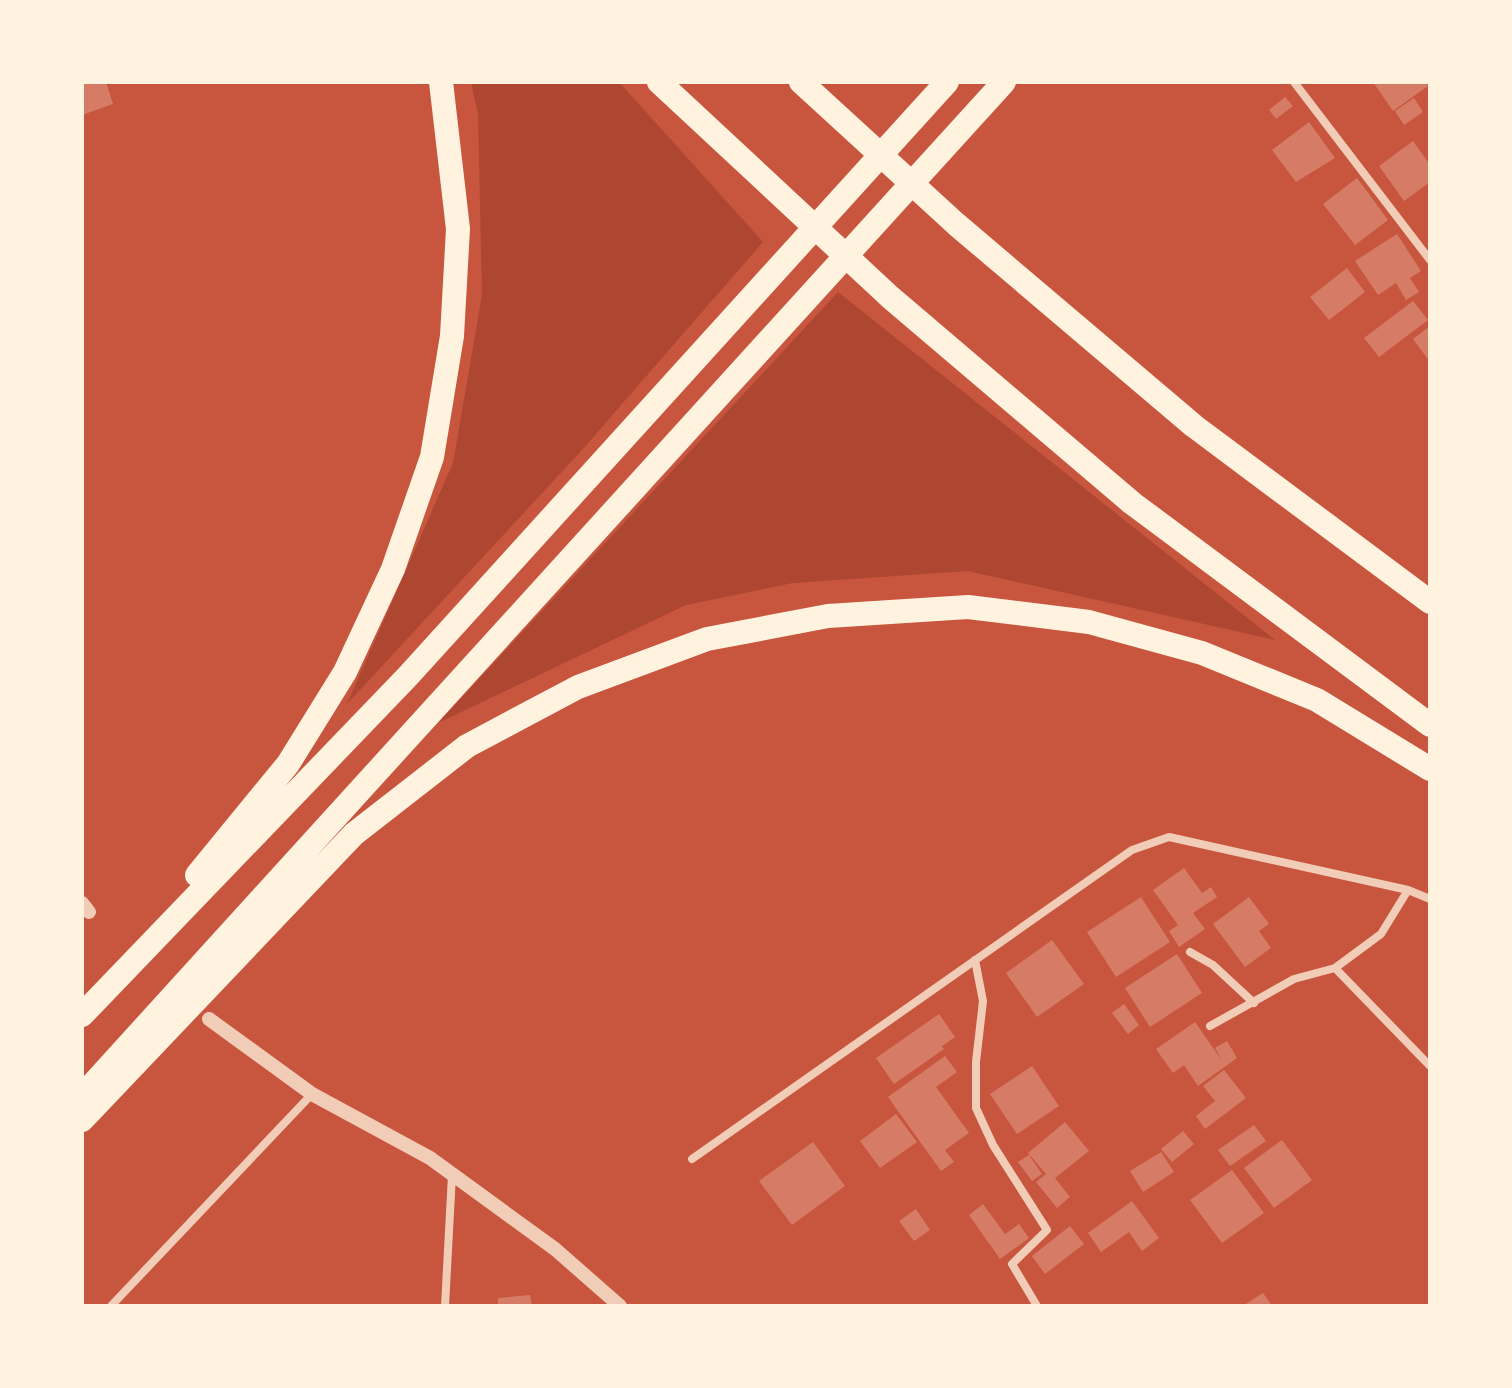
<svg xmlns="http://www.w3.org/2000/svg" width="1512" height="1388" viewBox="0 0 1512 1388" font-family="'Fira Sans Condensed',sans-serif">
<style>
.green{fill:#ae4732}
.building{fill:#d67c66}
.lines{fill:none;stroke-linecap:round;stroke-linejoin:round}
.minor{stroke:#f1ccb7;stroke-width:8}
.tertiary{stroke:#f1ccb7;stroke-width:14}
.motorway{stroke:#fff3e0;stroke-width:24}
</style>
<rect width="100%" height="100%" fill="#c8553d"/>
<path class="green" d="M 471,82 L 619,82 L 763,242 L 582,450 L 347,704 L 453,463 L 482,295 L 478,114 Z
M 838,292 L 1275,640 L 968,571 L 793,583 L 686,605 L 438,723 Z"/>
<path class="building" d="M 82,82 L 106,82 L 113,104 L 82,115 Z
M 1373,82 L 1425,82 L 1428,86 L 1393,111 Z
M 1285,97 L 1293,106 L 1276,119 L 1269,110 Z
M 1414,98 L 1423,112 L 1404,125 L 1395,111 Z
M 1309,122 L 1335,158 L 1296,182 L 1272,150 Z
M 1413,141 L 1430,165 L 1430,182 L 1404,201 L 1379,166 Z
M 1357,178 L 1388,220 L 1355,245 L 1323,204 Z
M 1397,234 L 1421,271 L 1410,278 L 1419,292 L 1406,300 L 1396,283 L 1378,295 L 1355,261 Z
M 1347,268 L 1365,292 L 1329,320 L 1310,297 Z
M 1413,301 L 1428,320 L 1379,357 L 1364,338 Z
M 1430,326 L 1430,362 L 1413,339 Z
M 1184,868 L 1202,893 L 1211,887 L 1217,897 L 1193,913 L 1205,929 L 1179,947 L 1169,931 L 1178,925 L 1153,890 Z
M 1141,897 L 1170,942 L 1116,977 L 1087,932 Z
M 1249,897 L 1269,924 L 1259,931 L 1271,948 L 1245,967 L 1213,924 Z
M 1052,940 L 1084,984 L 1037,1017 L 1006,973 Z
M 1177,954 L 1202,993 L 1150,1027 L 1125,988 Z
M 1124,1004 L 1139,1025 L 1128,1034 L 1112,1013 Z
M 939,1014 L 955,1037 L 942,1046 L 944,1049 L 894,1084 L 876,1058 Z
M 1195,1022 L 1223,1062 L 1215,1048 L 1227,1041 L 1237,1058 L 1198,1086 L 1184,1065 L 1173,1073 L 1156,1049 Z
M 945,1056 L 957,1072 L 936,1087 L 969,1133 L 945,1150 L 954,1162 L 941,1171 L 888,1097 Z
M 1032,1066 L 1059,1106 L 1017,1134 L 990,1094 Z
M 1224,1070 L 1246,1098 L 1205,1129 L 1196,1116 L 1215,1101 L 1203,1086 Z
M 896,1114 L 917,1142 L 880,1168 L 860,1141 Z
M 1065,1122 L 1089,1151 L 1055,1178 L 1070,1197 L 1057,1208 L 1036,1182 L 1046,1174 L 1028,1153 Z
M 1254,1125 L 1266,1141 L 1230,1166 L 1218,1150 Z
M 1183,1131 L 1194,1144 L 1172,1162 L 1161,1149 Z
M 1282,1140 L 1312,1180 L 1274,1208 L 1244,1168 Z
M 813,1142 L 845,1186 L 792,1225 L 759,1181 Z
M 1161,1152 L 1174,1172 L 1143,1192 L 1130,1171 Z
M 1029,1155 L 1042,1174 L 1032,1181 L 1018,1162 Z
M 1232,1170 L 1264,1213 L 1222,1243 L 1190,1200 Z
M 1132,1201 L 1159,1238 L 1142,1251 L 1129,1232 L 1101,1252 L 1088,1233 Z
M 983,1204 L 1005,1234 L 1019,1224 L 1029,1238 L 1000,1259 L 969,1215 Z
M 916,1209 L 930,1230 L 914,1241 L 899,1221 Z
M 1070,1226 L 1084,1244 L 1045,1274 L 1032,1256 Z
M 1263,1293 L 1272,1306 L 1243,1306 Z
M 530,1295 L 532,1306 L 498,1306 L 498,1298 Z"/>
<g class="lines">
<path class="minor" d="M 1294,82 L 1430,260
M 1190,952 L 1213,965 L 1254,1003
M 975,960 L 983,1001 L 976,1062 L 976,1108 L 993,1145 L 1047,1230 L 1012,1264 L 1037,1306
M 1335,968 L 1430,1066
M 1210,1026 L 1294,979 L 1335,968 L 1381,934 L 1408,890
M 692,1159 L 1132,850 L 1169,837 L 1408,890 L 1430,899
M 111,1306 L 312,1094
M 445,1306 L 452,1175"/>
<path class="tertiary" d="M 82,903 L 89,912
M 209,1019 L 312,1094 L 430,1158 L 555,1249 L 620,1306"/>
<path class="motorway" d="M 659,82 L 890,297 L 1132,503 L 1430,725
M 801,82 L 956,224 L 1194,426 L 1430,602
M 197,875 L 288,764 L 345,672 L 393,569 L 432,457 L 452,336 L 458,229 L 441,82
M 82,1015 L 408,676 L 947,82
M 82,1096 L 1004,82
M 82,1120 L 354,834 L 467,746 L 578,687 L 707,639 L 828,616 L 968,607 L 1089,622 L 1202,653 L 1317,700 L 1430,769"/>
</g>
<rect width="1512" height="1388" fill="none" stroke="#fff3e0" stroke-width="168"/>
</svg>
